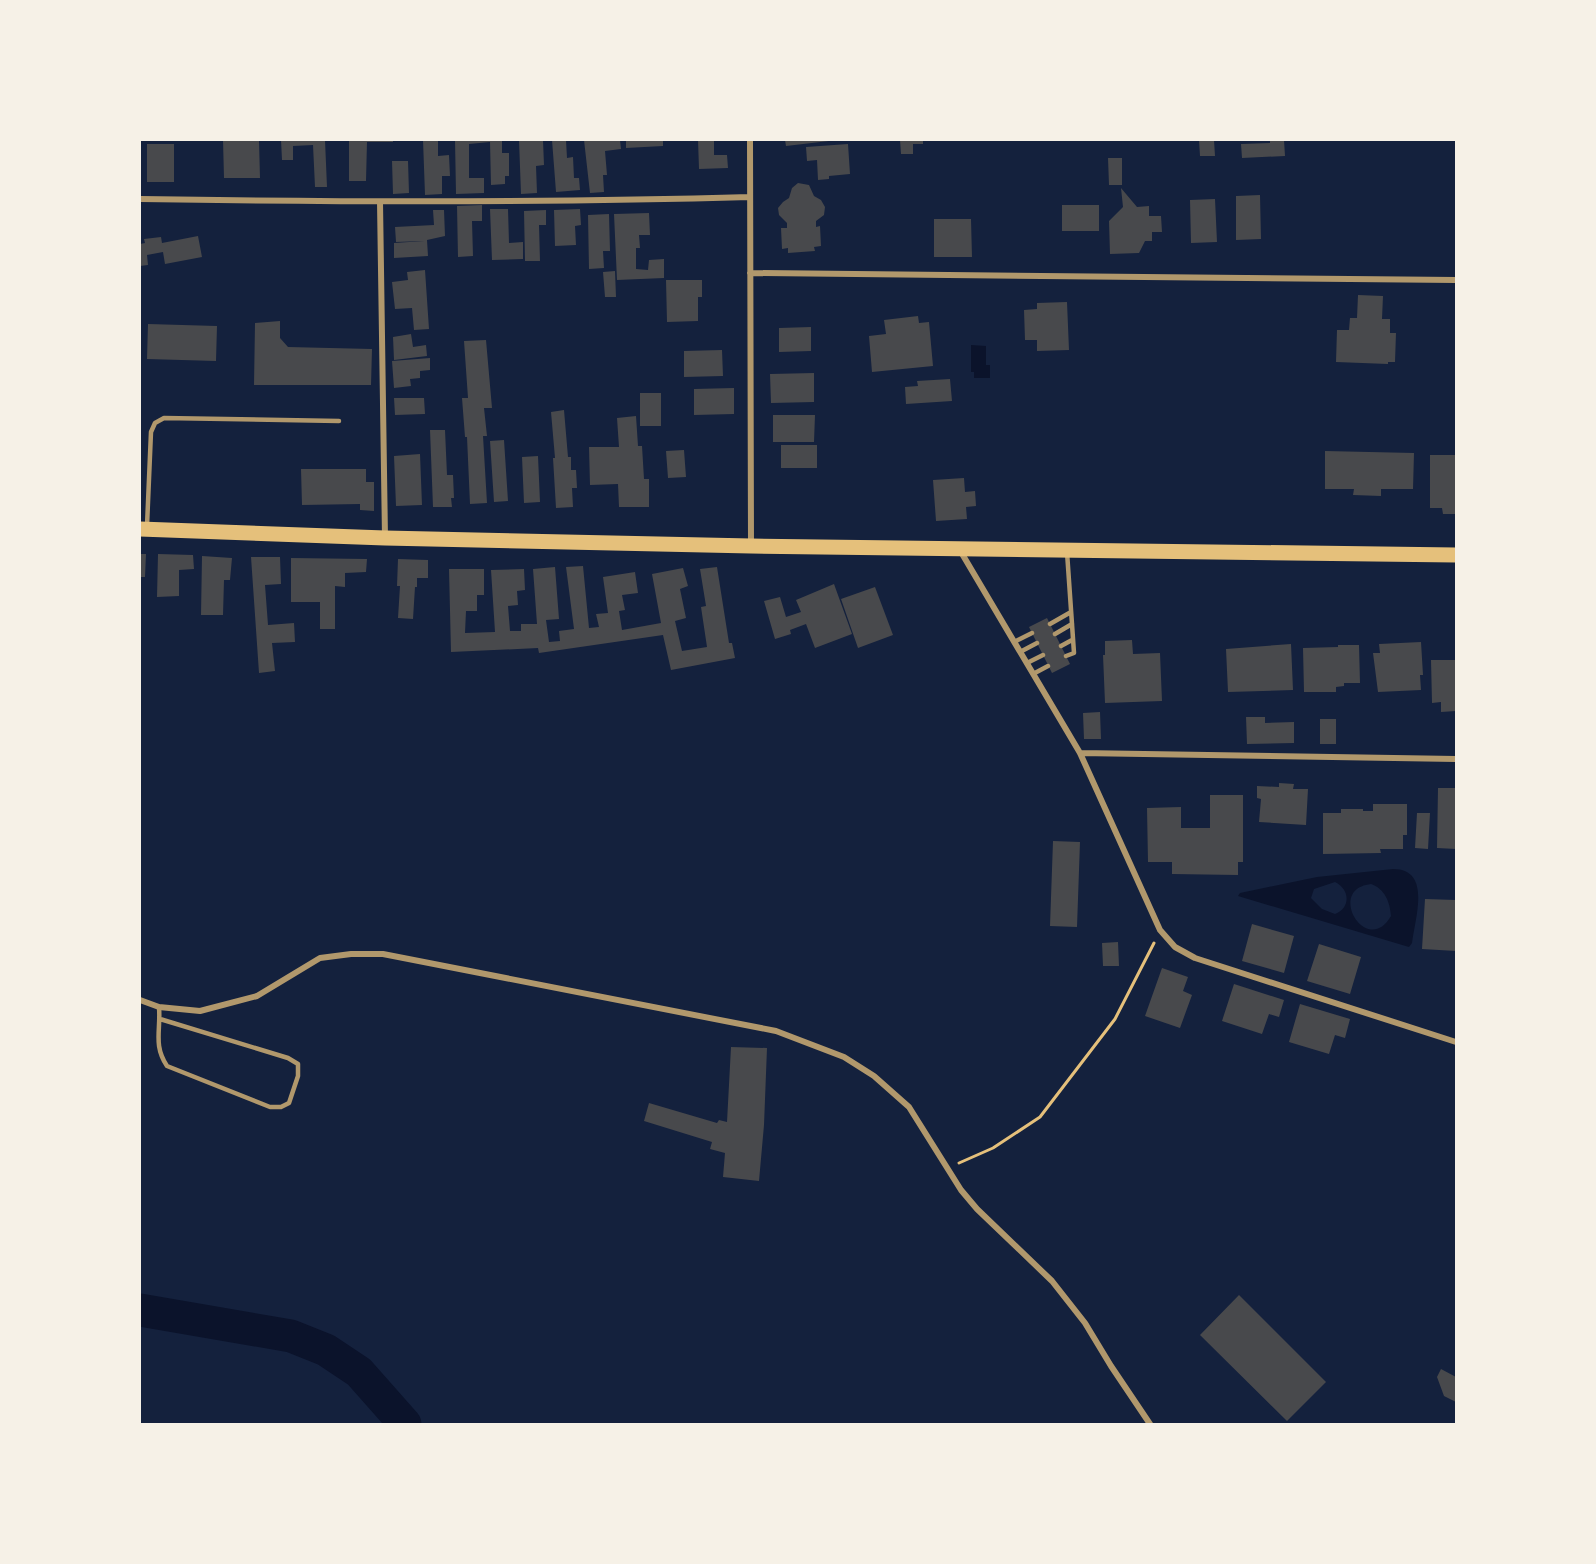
<svg xmlns="http://www.w3.org/2000/svg" width="1596" height="1564" viewBox="0 0 1596 1564" font-family="Cabin,sans-serif">
<style>
.water{fill:#0b132b;fill-rule:evenodd}
.lines{fill:none;stroke-linecap:round;stroke-linejoin:round}
.river{stroke:#0b132b;stroke-width:33}
.building{fill:#48494c}
.path{stroke:#e5c07b;stroke-width:3}
.service{stroke:#b1986c;stroke-width:4.5}
.minor{stroke:#b1986c;stroke-width:6}
.primary{stroke:#e5c07b;stroke-width:15}
</style>
<rect width="100%" height="100%" fill="#14213d"/>
<path class="water" d="M 971,345 L 986,346 L 986,365 L 990,365 L 990,378 L 974,378 L 974,372 L 971,372 Z
M 1393,869 C 1432,869 1415,918 1412,943 L 1409,947 L 1238,896 L 1240,893 L 1317,877 ZM 1335,882 C 1350,889 1351,908 1335,914 L 1322,909 L 1311,898 L 1314,889 ZM 1371,884 C 1385,889 1390,902 1391,916 C 1367,958 1325,889 1371,884 Z"/>
<g class="lines">
<path class="river" d="M 140,1310 L 291,1336 L 326,1350 L 359,1372 L 405,1424"/>
</g>
<path class="building" d="M 223,140 L 259,140 L 260,178 L 224,178 Z
M 281,140 L 325,140 L 327,187 L 315,187 L 313,145 L 293,146 L 293,160 L 282,160 Z
M 349,140 L 393,140 L 393,142 L 367,142 L 366,181 L 349,181 Z
M 423,140 L 438,140 L 438,156 L 449,155 L 450,176 L 442,176 L 442,194 L 425,195 Z
M 455,140 L 502,140 L 502,153 L 509,153 L 509,176 L 505,176 L 505,184 L 491,185 L 490,142 L 469,144 L 469,178 L 484,178 L 484,193 L 456,194 Z
M 519,140 L 543,140 L 544,165 L 536,166 L 537,193 L 521,194 Z
M 552,140 L 566,140 L 567,158 L 573,157 L 574,178 L 579,178 L 580,190 L 556,192 Z
M 584,140 L 620,140 L 621,149 L 605,151 L 607,175 L 603,175 L 604,192 L 590,193 Z
M 626,140 L 663,140 L 663,146 L 626,148 Z
M 698,140 L 714,140 L 714,155 L 727,155 L 728,168 L 699,169 Z
M 785,140 L 829,140 L 829,141 L 786,146 Z
M 900,140 L 923,140 L 923,144 L 913,144 L 913,154 L 901,154 Z
M 1199,140 L 1214,140 L 1215,156 L 1200,156 Z
M 1270,140 L 1284,140 L 1285,156 L 1242,158 L 1241,144 L 1270,143 Z
M 147,144 L 174,144 L 174,182 L 147,182 Z
M 848,144 L 850,174 L 829,176 L 829,179 L 818,180 L 817,160 L 807,161 L 806,147 Z
M 1108,158 L 1122,158 L 1122,185 L 1109,185 Z
M 392,161 L 408,161 L 409,193 L 393,194 Z
M 798,183 L 809,185 L 814,196 L 821,200 L 825,207 L 824,215 L 816,221 L 816,227 L 820,226 L 821,246 L 814,247 L 815,251 L 788,253 L 788,248 L 782,249 L 781,228 L 787,228 L 787,223 L 779,215 L 778,208 L 783,202 L 789,198 L 792,188 Z
M 1121,188 L 1137,207 L 1149,206 L 1149,216 L 1161,216 L 1162,232 L 1152,232 L 1152,241 L 1145,241 L 1139,253 L 1110,254 L 1109,221 L 1123,207 Z
M 1260,195 L 1261,239 L 1236,240 L 1236,196 Z
M 1215,199 L 1217,242 L 1191,243 L 1190,200 Z
M 482,205 L 482,221 L 472,221 L 473,256 L 458,257 L 457,206 Z
M 1062,205 L 1099,205 L 1099,231 L 1062,231 Z
M 490,209 L 508,209 L 509,243 L 523,242 L 523,259 L 492,260 Z
M 580,209 L 581,225 L 575,226 L 576,245 L 555,246 L 554,210 Z
M 433,210 L 444,210 L 445,236 L 427,240 L 428,256 L 394,258 L 394,243 L 424,241 L 396,242 L 395,227 L 434,225 Z
M 546,210 L 546,225 L 539,225 L 540,261 L 525,261 L 524,211 Z
M 649,213 L 650,235 L 639,235 L 640,248 L 636,248 L 636,269 L 648,270 L 649,260 L 664,259 L 664,278 L 617,280 L 614,214 Z
M 609,214 L 610,251 L 603,251 L 604,268 L 589,269 L 588,215 Z
M 934,219 L 971,219 L 972,257 L 934,257 Z
M 198,236 L 202,257 L 165,264 L 163,252 L 147,255 L 148,265 L 140,266 L 140,244 L 145,243 L 144,239 L 161,237 L 162,243 Z
M 425,270 L 429,329 L 414,330 L 412,308 L 395,309 L 392,282 L 408,280 L 407,272 Z
M 615,271 L 616,297 L 605,297 L 603,272 Z
M 666,280 L 702,280 L 702,297 L 698,297 L 698,321 L 667,322 Z
M 1358,295 L 1383,296 L 1382,319 L 1390,319 L 1390,333 L 1396,333 L 1395,362 L 1388,362 L 1388,364 L 1336,362 L 1337,330 L 1349,330 L 1350,318 L 1357,318 Z
M 1067,302 L 1069,350 L 1037,351 L 1037,340 L 1025,340 L 1024,310 L 1037,309 L 1037,303 Z
M 918,316 L 919,323 L 929,322 L 933,366 L 872,372 L 869,336 L 886,334 L 884,320 Z
M 280,321 L 280,338 L 288,347 L 372,349 L 371,385 L 254,385 L 255,323 Z
M 148,324 L 217,326 L 216,361 L 147,359 Z
M 811,327 L 811,351 L 779,352 L 779,328 Z
M 411,334 L 413,347 L 426,345 L 427,356 L 394,360 L 393,337 Z
M 486,340 L 492,408 L 484,408 L 487,436 L 483,436 L 487,503 L 470,504 L 467,437 L 465,437 L 462,398 L 468,398 L 464,341 Z
M 722,350 L 723,376 L 684,377 L 684,351 Z
M 430,358 L 430,370 L 420,371 L 420,378 L 410,379 L 411,386 L 394,388 L 392,361 Z
M 814,373 L 814,402 L 771,403 L 770,374 Z
M 950,379 L 952,401 L 906,404 L 905,387 L 918,386 L 917,381 Z
M 734,388 L 734,414 L 694,415 L 694,389 Z
M 640,393 L 661,393 L 661,426 L 640,426 Z
M 394,398 L 424,398 L 425,414 L 395,415 Z
M 564,410 L 568,457 L 571,457 L 571,470 L 576,470 L 577,488 L 572,488 L 573,507 L 556,508 L 553,458 L 555,458 L 551,412 Z
M 773,415 L 815,415 L 814,442 L 773,442 Z
M 636,416 L 638,446 L 642,446 L 644,479 L 649,479 L 649,507 L 619,507 L 618,484 L 590,485 L 589,447 L 619,447 L 617,418 Z
M 430,430 L 445,430 L 447,475 L 453,475 L 454,498 L 451,498 L 452,507 L 433,507 Z
M 504,440 L 508,501 L 494,502 L 490,441 Z
M 781,445 L 817,445 L 817,468 L 781,468 Z
M 684,450 L 686,477 L 668,478 L 666,451 Z
M 1325,451 L 1414,453 L 1413,489 L 1381,489 L 1381,496 L 1353,495 L 1354,489 L 1325,489 Z
M 420,454 L 422,505 L 396,506 L 394,456 Z
M 1430,455 L 1456,455 L 1456,514 L 1443,514 L 1442,508 L 1430,508 Z
M 538,456 L 540,502 L 524,503 L 522,457 Z
M 301,469 L 366,469 L 366,482 L 374,482 L 374,511 L 360,510 L 360,504 L 302,505 Z
M 964,478 L 965,492 L 975,491 L 976,506 L 966,507 L 967,519 L 936,521 L 933,480 Z
M 140,554 L 146,554 L 145,577 L 140,577 Z
M 158,554 L 193,555 L 194,569 L 179,570 L 179,596 L 157,597 Z
M 202,556 L 232,558 L 230,580 L 224,580 L 223,615 L 201,615 Z
M 251,557 L 280,557 L 281,584 L 265,585 L 268,625 L 294,623 L 295,642 L 272,643 L 275,671 L 259,673 Z
M 291,558 L 367,559 L 366,572 L 345,573 L 345,587 L 335,586 L 335,629 L 320,629 L 320,602 L 291,602 Z
M 398,559 L 428,560 L 428,578 L 417,578 L 417,587 L 415,587 L 413,619 L 398,618 L 400,586 L 397,586 Z
M 583,566 L 589,628 L 599,627 L 596,614 L 608,613 L 603,577 L 635,572 L 638,593 L 622,595 L 625,610 L 619,611 L 622,630 L 661,623 L 652,574 L 683,568 L 688,586 L 680,589 L 686,618 L 675,621 L 682,651 L 707,647 L 701,607 L 706,606 L 700,569 L 717,567 L 729,643 L 732,643 L 735,658 L 671,670 L 663,635 L 539,653 L 538,648 L 451,652 L 449,569 L 484,569 L 484,595 L 477,595 L 477,611 L 466,611 L 465,633 L 495,632 L 491,570 L 524,569 L 525,590 L 517,591 L 518,605 L 508,606 L 510,631 L 521,631 L 521,624 L 537,624 L 533,569 L 555,567 L 559,619 L 546,620 L 549,642 L 560,641 L 559,631 L 574,629 L 566,567 Z
M 834,584 L 852,634 L 815,648 L 806,624 L 790,630 L 791,634 L 775,639 L 764,601 L 780,597 L 786,617 L 801,612 L 796,600 Z
M 875,587 L 893,635 L 858,648 L 841,599 Z
M 1047,618 L 1070,664 L 1052,673 L 1029,627 Z
M 1132,640 L 1133,654 L 1160,653 L 1162,701 L 1105,703 L 1103,655 L 1105,655 L 1105,641 Z
M 1421,642 L 1423,675 L 1420,675 L 1421,690 L 1378,692 L 1373,653 L 1380,653 L 1379,644 Z
M 1291,644 L 1293,690 L 1228,692 L 1226,649 Z
M 1338,645 L 1359,645 L 1360,683 L 1344,683 L 1344,686 L 1336,687 L 1336,692 L 1304,692 L 1303,648 L 1338,647 Z
M 1431,660 L 1456,660 L 1456,711 L 1441,712 L 1441,702 L 1432,703 Z
M 1100,712 L 1101,739 L 1084,739 L 1083,713 Z
M 1246,717 L 1265,717 L 1265,723 L 1294,722 L 1294,743 L 1247,744 Z
M 1320,719 L 1336,719 L 1336,744 L 1320,744 Z
M 1279,783 L 1294,784 L 1293,789 L 1308,789 L 1306,825 L 1259,822 L 1261,799 L 1257,798 L 1257,786 L 1279,787 Z
M 1438,788 L 1456,788 L 1456,849 L 1437,848 Z
M 1210,795 L 1243,795 L 1243,862 L 1238,862 L 1238,875 L 1172,874 L 1172,862 L 1148,862 L 1147,808 L 1181,807 L 1181,828 L 1210,828 Z
M 1373,804 L 1407,804 L 1407,835 L 1403,835 L 1403,849 L 1380,849 L 1381,853 L 1323,854 L 1323,813 L 1341,813 L 1341,809 L 1363,809 L 1363,811 L 1373,811 Z
M 1417,813 L 1430,813 L 1428,849 L 1415,848 Z
M 1053,841 L 1080,842 L 1077,927 L 1050,926 Z
M 1425,899 L 1456,900 L 1456,951 L 1422,949 Z
M 1252,924 L 1294,936 L 1284,973 L 1242,961 Z
M 1118,942 L 1119,966 L 1103,966 L 1102,943 Z
M 1319,944 L 1361,957 L 1350,994 L 1307,981 Z
M 1162,968 L 1188,977 L 1183,991 L 1192,995 L 1180,1028 L 1145,1016 Z
M 1234,984 L 1284,1000 L 1279,1017 L 1269,1014 L 1262,1034 L 1222,1021 Z
M 1300,1004 L 1350,1019 L 1345,1038 L 1335,1035 L 1329,1054 L 1289,1042 Z
M 731,1047 L 767,1048 L 764,1125 L 759,1181 L 723,1177 L 725,1153 L 710,1149 L 712,1142 L 644,1121 L 649,1103 L 717,1123 L 719,1120 L 727,1122 Z
M 1239,1295 L 1326,1382 L 1287,1421 L 1200,1335 Z
M 1441,1369 L 1456,1377 L 1456,1402 L 1444,1396 L 1437,1377 Z"/>
<g class="lines">
<path class="path" d="M 959,1163 L 993,1148 L 1040,1117 L 1115,1019 L 1154,943"/>
<path class="service" d="M 147,526 L 151,432 L 155,423 L 164,418 L 339,421
M 1050,624 L 1071,612
M 1055,634 L 1072,624
M 1014,642 L 1032,633
M 1061,646 L 1072,640
M 1020,652 L 1037,643
M 1066,656 L 1074,653 L 1067,552
M 1027,663 L 1043,655
M 1033,674 L 1048,666
M 159,1007 C 161,1030 153,1045 167,1066 L 270,1107 L 281,1107 L 289,1103 L 298,1076 L 298,1064 L 288,1058 L 160,1019"/>
<path class="minor" d="M 750,140 L 751,546
M 140,199 C 343,202 546,203 750,197
M 380,202 L 385,538
M 750,273 L 1456,280
M 961,552 L 1080,753 L 1160,930 L 1175,947 L 1195,958 L 1456,1042
M 1080,753 L 1456,759
M 140,1000 L 159,1007 L 200,1011 L 257,996 L 320,958 L 351,954 L 383,954 L 776,1031 L 844,1057 L 874,1076 L 909,1107 L 961,1190 L 977,1209 L 1052,1281 L 1085,1323 L 1111,1366 L 1150,1424"/>
<path class="primary" d="M 140,529 L 385,538 L 751,546 L 1456,555"/>
</g>
<rect width="1596" height="1564" fill="none" stroke="#f6f1e7" stroke-width="282"/>
</svg>
